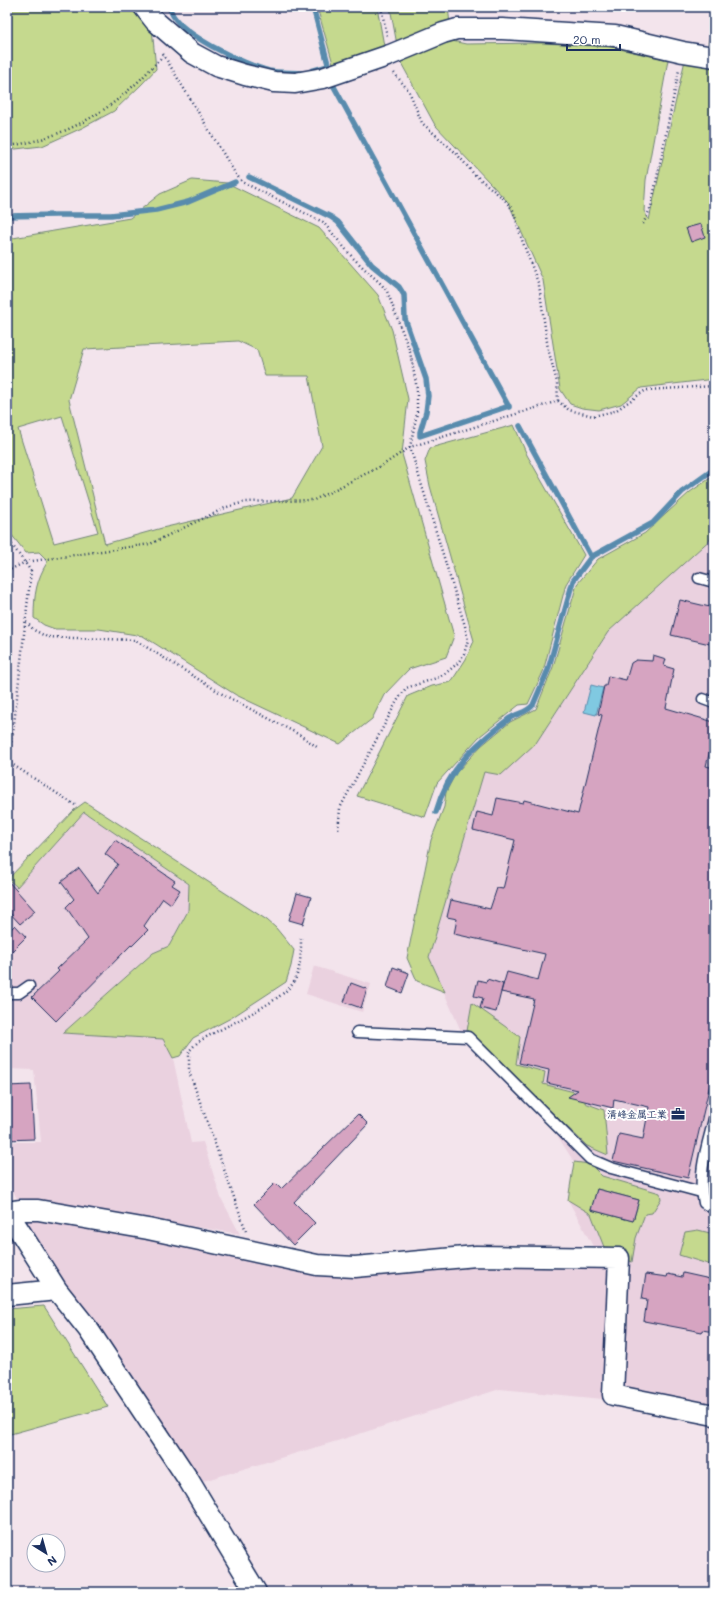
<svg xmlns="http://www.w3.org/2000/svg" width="721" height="1599" viewBox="0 0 721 1599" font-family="Mali,'Klee One',sans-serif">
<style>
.built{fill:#ead1df}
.green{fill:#c5d98e;stroke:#708476;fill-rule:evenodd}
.water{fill:#80c9e1;stroke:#588bad}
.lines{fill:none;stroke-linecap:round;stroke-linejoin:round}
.stream{stroke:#588bad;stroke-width:5.5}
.building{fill:#d6a4c1;stroke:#1b2f5e}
.service-casing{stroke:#1b2f5e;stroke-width:13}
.minor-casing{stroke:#1b2f5e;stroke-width:23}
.path{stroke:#1b2f5e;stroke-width:2.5;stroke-dasharray:1 3;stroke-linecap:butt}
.service{stroke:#fff;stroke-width:10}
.minor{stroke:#fff;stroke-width:20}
.labels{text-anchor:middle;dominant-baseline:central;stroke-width:4;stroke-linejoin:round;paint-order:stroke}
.poi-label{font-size:10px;font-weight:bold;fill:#1b2f5e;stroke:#fff;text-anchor:end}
</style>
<rect width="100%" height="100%" fill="#f3e4ec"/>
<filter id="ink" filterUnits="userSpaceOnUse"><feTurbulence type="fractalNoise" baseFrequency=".025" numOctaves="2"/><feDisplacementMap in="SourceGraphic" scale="8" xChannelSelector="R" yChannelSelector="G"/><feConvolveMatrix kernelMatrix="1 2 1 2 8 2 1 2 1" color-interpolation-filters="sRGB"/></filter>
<g filter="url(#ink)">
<path class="built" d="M 714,536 L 714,1408 L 621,1390 L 626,1252 L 595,1250 L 568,1200 L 574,1162 L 550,1124 L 464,1038 L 429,958 L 484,772 L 536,743 L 608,632 Z
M 84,812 L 189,885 L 188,911 L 169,946 L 153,953 L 63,1033 L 163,1039 L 173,1058 L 191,1143 L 203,1142 L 221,1198 L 240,1234 L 17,1198 L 7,1181 L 7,1142 L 41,1142 L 34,1070 L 7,1069 L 7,880 L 17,887 Z
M 314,966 L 371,984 L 362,1012 L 306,994 Z
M 20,1217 L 54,1219 L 306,1269 L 466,1264 L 612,1268 L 603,1399 L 500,1389 L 337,1441 L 200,1482 L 182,1452 Z"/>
<path class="green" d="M 7,7 L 150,7 L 156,69 L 142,84 L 114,111 L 82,128 L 42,146 L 7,150 Z
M 317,7 L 377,7 L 384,46 L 378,50 L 334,67 Z
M 390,7 L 448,7 L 452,41 L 466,44 L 542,43 L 607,46 L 668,60 L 646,180 L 644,211 L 649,220 L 685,60 L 714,64 L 714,379 L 641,388 L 621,404 L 599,410 L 582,408 L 570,404 L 560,389 L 543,280 L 508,202 L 435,125 L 400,61 Z
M 714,14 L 714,46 L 708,44 Z
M 192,180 L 227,183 L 319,228 L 378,295 L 392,330 L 408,399 L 402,454 L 454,636 L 446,657 L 409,669 L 384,695 L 372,719 L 340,744 L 236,695 L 143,636 L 99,629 L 55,629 L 44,625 L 34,618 C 34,595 36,580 48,561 L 39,552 L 26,553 L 7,529 L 7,239 L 130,218 L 160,194 ZM 238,341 L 257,350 L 265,376 L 309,376 L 322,446 L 292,498 L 162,528 L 105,544 L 69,400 L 84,349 ZM 62,416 L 98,532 L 54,543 L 18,429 Z
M 514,425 L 527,455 L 584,555 L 566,584 L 543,672 L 528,704 L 519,705 L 479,737 L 437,783 L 425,817 L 357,796 L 408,696 L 432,686 L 451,682 L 466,659 L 474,641 L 430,486 L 425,461 L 430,448 Z
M 712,477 L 714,477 L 714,536 L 608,632 L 536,743 L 501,775 L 484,772 L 429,957 L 445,992 L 417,981 L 407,958 L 431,840 L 444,807 L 446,792 L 456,773 L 481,746 L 510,722 L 536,709 L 553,667 L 577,584 L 598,559 L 645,533 L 690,492 Z
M 85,802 L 267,920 L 276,928 L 294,950 L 291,966 L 286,982 L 231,1018 L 193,1038 L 180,1056 L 173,1058 L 163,1039 L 63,1033 L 153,953 L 169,946 L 188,911 L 189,884 L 84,812 L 17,887 L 8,879 L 74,810 Z
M 472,1003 L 520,1037 L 516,1064 L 545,1072 L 543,1084 L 586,1095 L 585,1103 L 604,1110 L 608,1155 L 587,1146 L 467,1031 Z
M 574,1162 L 590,1164 L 602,1176 L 660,1193 L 661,1199 L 652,1213 L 645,1214 L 636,1238 L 632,1262 L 626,1259 L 627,1249 L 604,1247 L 591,1214 L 568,1200 ZM 597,1189 L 639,1200 L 633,1221 L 591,1210 Z
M 698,1230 L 714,1234 L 714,1266 L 679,1255 L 685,1232 Z
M 44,1306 L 108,1407 L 7,1435 L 7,1309 Z"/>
<path class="water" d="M 591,685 L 603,688 L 596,715 L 584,712 Z"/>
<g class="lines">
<path class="stream" d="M 170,7 C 172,32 246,65 269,71 C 279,73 292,72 303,73
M 313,7 L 328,64
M 311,71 L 328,66
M 332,83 L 509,407
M 249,177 L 331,217 L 338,222 L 372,265 L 399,287 L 404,295 L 405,319 L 426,379 L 428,396 L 426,412 L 420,432 L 420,436 L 509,406
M 7,216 L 56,215 L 111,215 L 156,210 L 188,202 L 235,182
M 520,426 L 591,557
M 436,812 C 448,768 475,745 510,718 C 518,713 528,712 533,705 L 548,670 L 573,581 L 591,557 L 653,523 L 682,492 L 710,472 L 714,471"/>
</g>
<path class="building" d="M 701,224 L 705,237 L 691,242 L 686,228 Z
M 680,600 L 714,608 L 714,645 L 671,635 Z
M 653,655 L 666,659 L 664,666 L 674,669 L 666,708 L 714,722 L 714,735 L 706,766 L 714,768 L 714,1067 L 688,1178 L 613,1161 L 619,1134 L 643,1139 L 649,1107 L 614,1099 L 613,1108 L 568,1097 L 578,1090 L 547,1083 L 549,1070 L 519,1063 L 534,999 L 501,992 L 507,972 L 538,980 L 545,954 L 454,934 L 457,919 L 447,917 L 451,900 L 490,909 L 497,888 L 503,889 L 515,840 L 473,830 L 477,812 L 493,816 L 497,798 L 523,803 L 524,800 L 578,814 L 602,715 L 598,714 L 604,686 L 606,686 L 608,676 L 626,680 L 631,663 L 636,660 L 652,661 Z
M 115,840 L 175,881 L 172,885 L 180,890 L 171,904 L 163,898 L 144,926 L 148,930 L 132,946 L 131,945 L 56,1021 L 32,997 L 59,971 L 57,969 L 88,939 L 66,907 L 74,899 L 61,882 L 79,868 L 98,893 L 118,864 L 105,854 Z
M 7,880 L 35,911 L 20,924 L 7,910 Z
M 297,893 L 311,897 L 303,924 L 289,920 Z
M 15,925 L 26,937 L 7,956 L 7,933 Z
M 393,967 L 409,973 L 402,993 L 387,987 Z
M 487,979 L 503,984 L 496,1012 L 480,1008 L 483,998 L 474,996 L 478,980 L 486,982 Z
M 351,983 L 367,989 L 361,1008 L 344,1002 Z
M 31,1085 L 34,1139 L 7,1140 L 7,1086 Z
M 358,1114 L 368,1124 L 294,1202 L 315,1223 L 293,1245 L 254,1204 L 275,1183 L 281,1189 Z
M 597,1189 L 639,1200 L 633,1221 L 591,1210 Z
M 683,1273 L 710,1279 L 709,1285 L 714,1286 L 714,1332 L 702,1330 L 702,1332 L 644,1321 L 647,1300 L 642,1299 L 646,1274 L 667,1277 L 668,1274 L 682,1277 Z"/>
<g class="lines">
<g class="service-casing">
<path id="service" d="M 699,578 L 714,582
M 703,699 L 714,703
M 7,993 L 19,993 L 29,986
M 357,1032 L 468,1037 L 590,1159 L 611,1168 L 701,1192
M 714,1119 C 707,1147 697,1174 704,1203 L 714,1209"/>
</g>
<g class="minor-casing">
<path id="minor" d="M 144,7 L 155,21 L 192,53 L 216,66 L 245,75 L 274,82 L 295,83 L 323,78 L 390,55 L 443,33 L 457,29 L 502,29 L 615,36 L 683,52 L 714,57
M 7,1211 L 57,1290 L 88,1329 L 188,1479 L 256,1592
M 7,1212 L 21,1210 L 38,1210 L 148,1229 L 317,1265 L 355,1267 L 476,1256 L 619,1258 L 613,1395 L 714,1415
M 7,1295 L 57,1290"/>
</g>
<path class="path" d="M 381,7 L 387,36
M 163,54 L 235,173 L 242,182 L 323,222 L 353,258 L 381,284 L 387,291 L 410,352 L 417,389 L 417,413 L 410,447 L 465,626 L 468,640 L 464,654 L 458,663 L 446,673 L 437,678 L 406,688 L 397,701 L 340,808 L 338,832
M 394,73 L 409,91 L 422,123 L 456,153 L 474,174 L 504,199 L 513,210 L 522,240 L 539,285 L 548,349 L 557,382 L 558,401
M 7,146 C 52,141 98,119 131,88 C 143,78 153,66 164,55
M 643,224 L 651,207 L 679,70
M 558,401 L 569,410 L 593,416 L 615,411 L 646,390 L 714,386
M 7,538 L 31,571 L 13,733 L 7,760
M 7,571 L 26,562 L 150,544 L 227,507 L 245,502 L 314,500 L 383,465 L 410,447 L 558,401
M 26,622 L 34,630 L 47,637 L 135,640 L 224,695 L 300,735 L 317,747
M 7,761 L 75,805
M 246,1231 L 189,1071 L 189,1051 C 193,1047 197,1042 203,1039 C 223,1027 286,1000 295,980 C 301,966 301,953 301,938"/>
<use href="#service" class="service"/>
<use href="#minor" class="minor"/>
</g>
</g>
<defs>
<g id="office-bare" transform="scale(1.08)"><path d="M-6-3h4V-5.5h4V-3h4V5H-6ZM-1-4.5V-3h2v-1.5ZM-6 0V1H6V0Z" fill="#1b2f5e" stroke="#fff" stroke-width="2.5" paint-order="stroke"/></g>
</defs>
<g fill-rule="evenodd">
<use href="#office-bare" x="678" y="1114"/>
</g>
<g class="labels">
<g class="poi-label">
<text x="667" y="1114">清峰金属工業</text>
</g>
</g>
<rect width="721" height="1599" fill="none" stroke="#fff" stroke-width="24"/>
<rect x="12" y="12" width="697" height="1575" fill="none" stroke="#1b2f5e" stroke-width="1.5" filter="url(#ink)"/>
<g transform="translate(46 1553) rotate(143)"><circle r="19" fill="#ffffff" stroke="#a4acbf"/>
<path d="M0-3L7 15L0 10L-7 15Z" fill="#1b2f5e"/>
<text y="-6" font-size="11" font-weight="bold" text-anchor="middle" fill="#1b2f5e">N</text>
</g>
<path d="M567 44v6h53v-6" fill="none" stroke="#1b2f5e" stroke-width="2"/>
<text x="573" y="44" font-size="12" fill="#1b2f5e" stroke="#ffffff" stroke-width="3" paint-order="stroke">20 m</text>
</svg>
